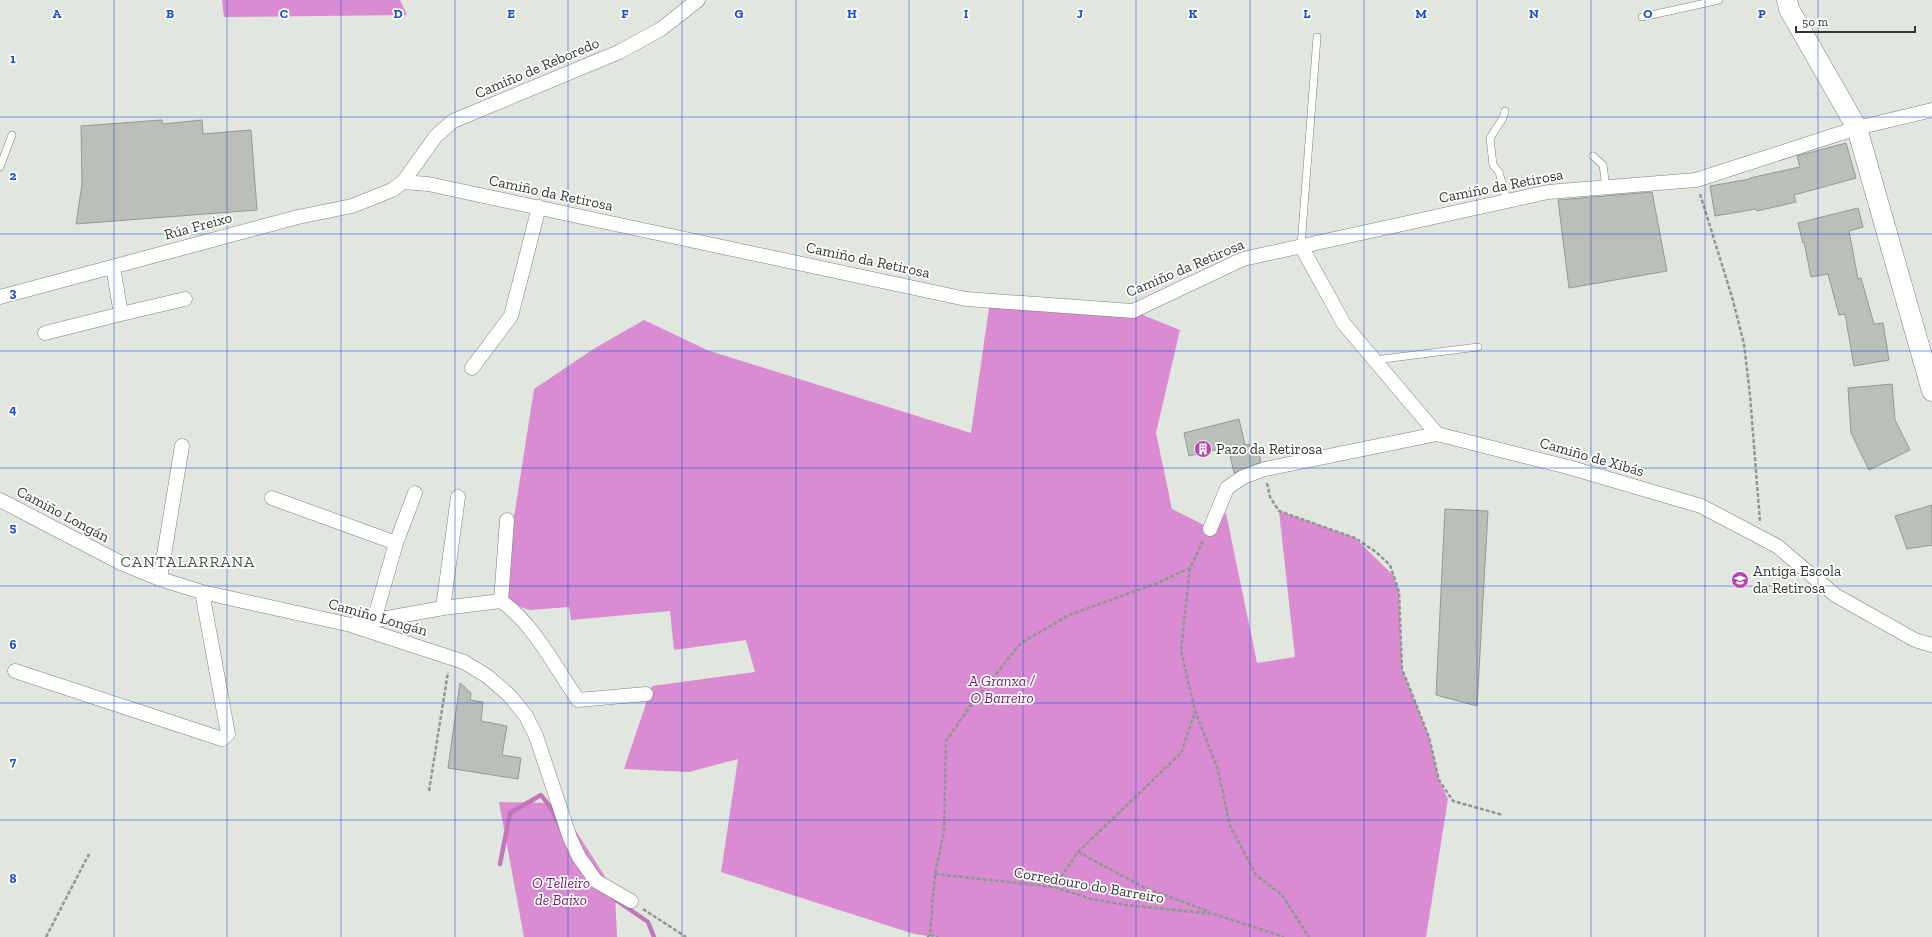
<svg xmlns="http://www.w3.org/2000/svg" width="1932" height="937" viewBox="0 0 1932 937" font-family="'Zilla Slab',serif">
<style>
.forest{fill:#d98cd1}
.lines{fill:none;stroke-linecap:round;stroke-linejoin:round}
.stream{stroke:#c176b9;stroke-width:4.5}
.building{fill:#babfb8;stroke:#939891}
.lane-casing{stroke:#7c817a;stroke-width:8}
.street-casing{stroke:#7c817a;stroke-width:15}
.secondary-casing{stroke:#7c817a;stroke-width:21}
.path{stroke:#919690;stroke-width:2.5;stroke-dasharray:4 2;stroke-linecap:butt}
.lane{stroke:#fff;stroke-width:7}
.street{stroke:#fff;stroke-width:14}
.secondary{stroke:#fff;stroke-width:20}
.grid{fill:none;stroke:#1d4ed8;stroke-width:1;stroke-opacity:0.55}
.labels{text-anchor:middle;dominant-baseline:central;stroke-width:3.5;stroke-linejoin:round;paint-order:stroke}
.street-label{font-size:15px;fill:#343633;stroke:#fff}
.poi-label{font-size:15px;fill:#343633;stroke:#fff;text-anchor:start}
.park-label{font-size:15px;font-style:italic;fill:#781d73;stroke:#fff}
.neighbourhood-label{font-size:16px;letter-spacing:1px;fill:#4f544e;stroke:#fff}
.grid-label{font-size:13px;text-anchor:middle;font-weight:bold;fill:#1d4ed8;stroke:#fff;stroke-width:3.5;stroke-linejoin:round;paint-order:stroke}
</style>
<rect width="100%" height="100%" fill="#e1e7df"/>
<path class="forest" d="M 222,0 L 400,0 L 407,15 L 224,17 Z
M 990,301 L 1133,311 L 1180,330 L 1156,433 L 1172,509 L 1210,528 L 1226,513 L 1257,663 L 1295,657 L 1279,511 L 1355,538 L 1393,575 L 1399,592 L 1402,669 L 1429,737 L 1439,780 L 1448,799 L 1426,937 L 937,937 L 914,934 L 721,872 L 738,759 L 689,772 L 624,769 L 652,686 L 755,672 L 746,640 L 674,650 L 670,611 L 571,620 L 569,607 L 530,610 L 501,601 L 534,389 L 595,348 L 644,320 L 707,350 L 971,433 Z
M 499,802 L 558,803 L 615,892 L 617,937 L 524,937 Z"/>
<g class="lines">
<path class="stream" d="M 500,864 L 510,813 L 541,795 L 551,808 L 560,827
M 613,898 L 648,922 L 654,937"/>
</g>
<path class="building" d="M 162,120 L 163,124 L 202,120 L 203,134 L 251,130 L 257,210 L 76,224 L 82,184 L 81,126 Z
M 1846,143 L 1856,178 L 1794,195 L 1796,202 L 1757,211 L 1756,209 L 1715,216 L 1710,186 L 1750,179 L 1750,178 L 1800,167 L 1797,156 Z
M 1652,192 L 1667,271 L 1569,288 L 1558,200 Z
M 1858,208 L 1863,227 L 1849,231 L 1858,279 L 1861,278 L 1874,324 L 1883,323 L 1889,360 L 1854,366 L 1845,314 L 1839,315 L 1828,274 L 1811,277 L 1804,242 L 1803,243 L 1798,223 Z
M 1892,384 L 1895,420 L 1910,450 L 1869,470 L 1851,433 L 1848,388 Z
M 1239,419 L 1245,445 L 1249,444 L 1252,455 L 1259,453 L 1261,462 L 1234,473 L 1228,447 L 1189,456 L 1184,433 Z
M 1932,505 L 1932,545 L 1907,549 L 1895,516 Z
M 1445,509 L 1488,511 L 1477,706 L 1436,695 Z
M 460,683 L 471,693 L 470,700 L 483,702 L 481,721 L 507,726 L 502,755 L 521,758 L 518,779 L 448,768 Z"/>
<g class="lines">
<g class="lane-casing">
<path id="lane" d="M 1642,17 L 1719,0
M 1505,111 L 1503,118 L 1490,138 L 1493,165 L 1499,172 L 1507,201
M 1593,156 L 1603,165 L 1606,187
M 0,167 L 12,135
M 1301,246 L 1317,37
M 1375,360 L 1478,347"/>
</g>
<g class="street-casing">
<path id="street" d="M 403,182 L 428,184 L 966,299 L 1133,311 L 1243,259 L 1548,192 L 1696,180 L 1857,128 L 1932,110
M 1301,246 L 1344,324 L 1437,434 L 1568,467 L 1701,506 L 1777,546 L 1835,595 L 1915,640 L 1932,645
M 0,297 L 298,217 L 352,206 L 392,190 L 403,182 L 436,136 L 453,121 L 619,52 L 661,29 L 698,0
M 121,314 L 185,299
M 45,333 L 121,314 L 113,267
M 472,368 L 511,316 L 539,207
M 272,498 L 396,543 L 374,620
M 0,500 L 121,563 L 160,579 L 202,592 L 351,625 L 464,662 L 487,676 L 509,695 L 526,716 L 536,736 L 570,838 L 579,857 L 596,881 L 631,901
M 1210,529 L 1227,488 L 1243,477 L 1265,469 L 1437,434
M 396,543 L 415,493
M 160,579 L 182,446
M 501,601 L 507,520
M 443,608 L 458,497
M 354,624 L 443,608 L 501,601 C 532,622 556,668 578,700 L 646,694
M 15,671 L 222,739 L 228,734 L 202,592"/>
</g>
<g class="secondary-casing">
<path id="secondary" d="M 1787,0 L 1789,9 L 1857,128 L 1932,391"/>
</g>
<path class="path" d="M 1700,194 L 1732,297 L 1744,344 L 1750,395 L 1760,522
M 1267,483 L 1270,497 L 1279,511 L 1355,538 L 1376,552 L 1390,565 L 1399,592 L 1402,669 L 1429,737 L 1439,780 L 1453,801 L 1503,815
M 1190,568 L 1181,650 L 1195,711 L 1218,770 L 1230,826 L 1256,875 L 1282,895 L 1309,937
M 429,791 L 448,672
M 1078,852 L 1143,887 L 1210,912
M 935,874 L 1054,887 L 1091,899 L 1126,905 L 1214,914 L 1284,937
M 1054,887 L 1078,852 L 1181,753 L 1195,712
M 643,909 L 686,937
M 930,935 L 938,937
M 46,937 L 89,854
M 927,937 L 930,935 L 935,874 L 944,832 L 946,741 L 971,705 L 1021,643 L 1069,615 L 1160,582 L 1190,568 L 1203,541"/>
<use href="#lane" class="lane"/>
<use href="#street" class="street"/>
<use href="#secondary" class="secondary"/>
</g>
<path class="grid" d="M 114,0 L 114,937M 227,0 L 227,937M 341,0 L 341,937M 455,0 L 455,937M 568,0 L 568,937M 682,0 L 682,937M 796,0 L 796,937M 909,0 L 909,937M 1023,0 L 1023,937M 1136,0 L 1136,937M 1250,0 L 1250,937M 1364,0 L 1364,937M 1477,0 L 1477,937M 1591,0 L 1591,937M 1705,0 L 1705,937M 1818,0 L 1818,937M 0,117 L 1932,117M 0,234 L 1932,234M 0,351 L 1932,351M 0,468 L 1932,468M 0,586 L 1932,586M 0,703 L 1932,703M 0,820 L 1932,820"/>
<defs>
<g id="building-disc" transform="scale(0.9)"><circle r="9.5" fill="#b34aab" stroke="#fff"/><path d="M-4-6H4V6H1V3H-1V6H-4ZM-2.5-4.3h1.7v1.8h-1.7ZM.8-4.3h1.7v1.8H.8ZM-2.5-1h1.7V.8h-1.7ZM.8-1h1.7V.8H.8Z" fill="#fff"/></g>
<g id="school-disc" transform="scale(0.9)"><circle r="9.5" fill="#b34aab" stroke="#fff"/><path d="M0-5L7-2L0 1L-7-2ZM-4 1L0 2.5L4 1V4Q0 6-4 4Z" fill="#fff"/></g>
</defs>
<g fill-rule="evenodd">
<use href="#building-disc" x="1203" y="449"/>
<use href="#school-disc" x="1740" y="580"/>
</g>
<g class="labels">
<g class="street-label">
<text transform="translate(537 68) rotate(-23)">Camiño de Reboredo</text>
<text transform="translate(1501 186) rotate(-11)">Camiño da Retirosa</text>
<text transform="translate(551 193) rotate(12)">Camiño da Retirosa</text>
<text transform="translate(198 226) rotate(-15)">Rúa Freixo</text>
<text transform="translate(868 260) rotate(12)">Camiño da Retirosa</text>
<text transform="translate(1185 268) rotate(-23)">Camiño da Retirosa</text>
<text transform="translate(1592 457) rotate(16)">Camiño de Xibás</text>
<text transform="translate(63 514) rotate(28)">Camiño Longán</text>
<text transform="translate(378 617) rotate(16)">Camiño Longán</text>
<text transform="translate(1089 885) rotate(10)">Corredouro do Barreiro</text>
</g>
<g class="poi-label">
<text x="1216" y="449">Pazo da Retirosa</text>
<text x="1753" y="571">Antiga Escola<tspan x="1753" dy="17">da Retirosa</tspan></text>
</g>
<g class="park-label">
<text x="1002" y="681">A Granxa /<tspan x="1002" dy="17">O Barreiro</tspan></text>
<text x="561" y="883">O Telleiro<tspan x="561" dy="17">de Baixo</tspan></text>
</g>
<g class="neighbourhood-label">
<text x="188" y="561">CANTALARRANA</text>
</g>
</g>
<g class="grid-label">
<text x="57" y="18">A</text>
<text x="170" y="18">B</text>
<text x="284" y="18">C</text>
<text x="398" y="18">D</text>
<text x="511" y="18">E</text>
<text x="625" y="18">F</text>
<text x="739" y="18">G</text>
<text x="852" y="18">H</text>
<text x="966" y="18">I</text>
<text x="1080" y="18">J</text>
<text x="1193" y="18">K</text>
<text x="1307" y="18">L</text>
<text x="1421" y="18">M</text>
<text x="1534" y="18">N</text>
<text x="1648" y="18">O</text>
<text x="1762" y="18">P</text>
<text x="13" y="63">1</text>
<text x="13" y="180">2</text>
<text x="13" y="297">3</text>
<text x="13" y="414">4</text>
<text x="13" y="532">5</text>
<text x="13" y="649">6</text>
<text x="13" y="766">7</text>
<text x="13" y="883">8</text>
</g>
<path d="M1796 26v6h119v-6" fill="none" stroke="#343633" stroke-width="2"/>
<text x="1802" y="26" font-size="12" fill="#343633" stroke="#ffffff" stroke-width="3" paint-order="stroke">50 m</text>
</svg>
